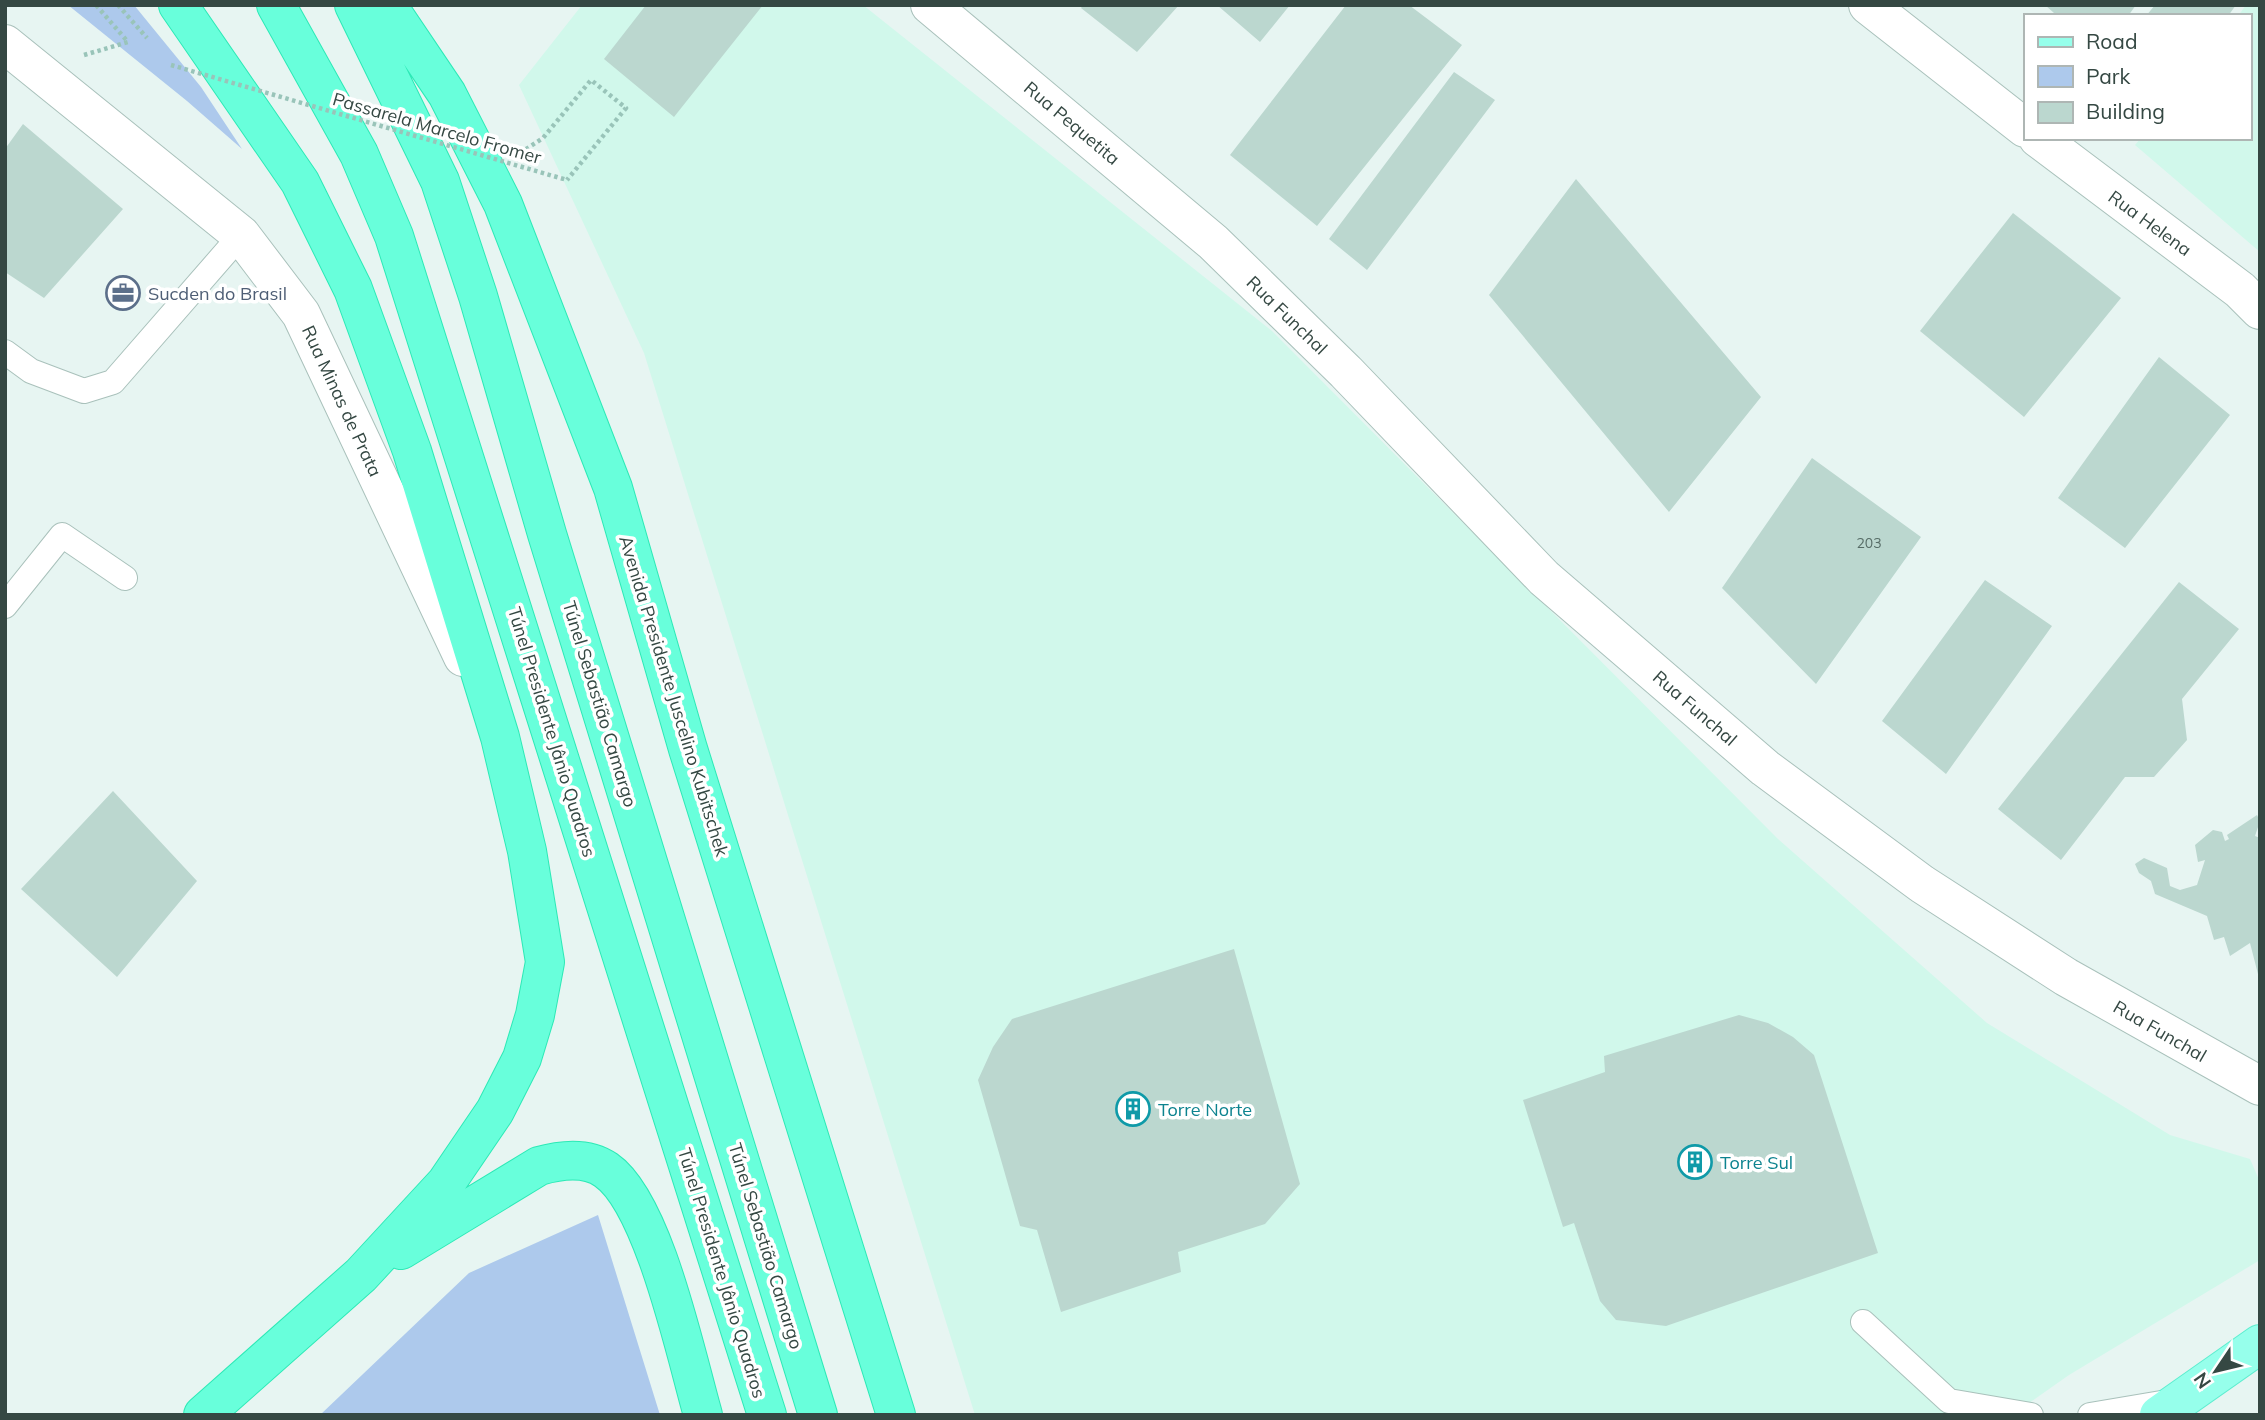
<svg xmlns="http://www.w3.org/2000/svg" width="2265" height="1420" viewBox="0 0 2265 1420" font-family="Mulish,sans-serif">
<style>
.commercial{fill:#d1f8eb}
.green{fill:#adc9ec}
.building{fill:#bbd7cf}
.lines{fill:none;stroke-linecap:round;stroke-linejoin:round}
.lane-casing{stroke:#a9c1bb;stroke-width:26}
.street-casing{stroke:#a9c1bb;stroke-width:40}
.primary-casing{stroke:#5dedcf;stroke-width:40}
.highway-casing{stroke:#2de9b6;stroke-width:40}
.path{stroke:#99c4b9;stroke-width:4.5;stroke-dasharray:3.5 3.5;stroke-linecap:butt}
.lane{stroke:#fff;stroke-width:24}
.street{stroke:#fff;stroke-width:38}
.primary{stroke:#96ffeb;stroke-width:38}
.highway{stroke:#68ffdb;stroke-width:38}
.path-bridge{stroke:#99c4b9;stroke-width:4.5;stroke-dasharray:3.5 3.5;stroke-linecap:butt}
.labels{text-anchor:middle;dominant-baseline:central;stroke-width:7;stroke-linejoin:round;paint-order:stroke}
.number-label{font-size:14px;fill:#566c66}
.street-label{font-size:18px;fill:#354843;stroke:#fff}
.service-label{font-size:18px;fill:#4e5e75;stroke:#fff;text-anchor:start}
.culture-label{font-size:18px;fill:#0d838f;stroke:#fff;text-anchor:start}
</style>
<rect width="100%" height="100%" fill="#e7f5f2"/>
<path class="commercial" d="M 582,5 L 863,5 L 1272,331 L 1778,839 L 1987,1023 L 2170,1135 L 2250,1159 L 2260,1182 L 2260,1260 L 2069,1375 L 2012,1415 L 975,1415 L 644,353 L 519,85 Z
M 2246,5 L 2260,5 L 2260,252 L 2135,145 L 2141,138 L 2249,138 L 2249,16 L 2238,16 Z"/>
<path class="green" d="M 68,5 L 134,5 L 201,87 L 242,149 L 187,101 Z
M 598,1215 L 660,1415 L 320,1415 L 469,1273 Z"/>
<path class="building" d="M 646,5 L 763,5 L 674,117 L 604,59 Z
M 1083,5 L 1179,5 L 1137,52 L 1081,8 Z
M 1217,5 L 1290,5 L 1260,42 Z
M 1346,5 L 1409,5 L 1462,45 L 1317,226 L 1230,155 Z
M 2045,5 L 2136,5 L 2128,16 L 2052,16 L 2054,13 Z
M 2155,5 L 2236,5 L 2228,16 L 2146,16 Z
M 1454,72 L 1495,100 L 1367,270 L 1329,239 Z
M 23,124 L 123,209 L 44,298 L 5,272 L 5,149 Z
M 1576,179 L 1761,397 L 1669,512 L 1489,295 Z
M 2013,213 L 2121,298 L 2024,417 L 1920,331 Z
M 2159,357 L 2230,415 L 2125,548 L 2058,498 Z
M 1812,458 L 1921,537 L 1816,684 L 1722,588 Z
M 1985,580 L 2052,626 L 1946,774 L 1882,721 Z
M 2179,582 L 2239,629 L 2182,699 L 2187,740 L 2154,777 L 2125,777 L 2061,860 L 1998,809 Z
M 113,791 L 197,881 L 117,977 L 21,889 Z
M 2257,815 L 2260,821 L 2255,836 L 2260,838 L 2259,978 L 2250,943 L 2230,956 L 2224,937 L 2214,940 L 2207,916 L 2155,894 L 2151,881 L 2139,873 L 2135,864 L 2144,858 L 2167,868 L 2170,886 L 2180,890 L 2197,885 L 2205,860 L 2198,862 L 2195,845 L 2213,830 L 2222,832 L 2225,841 L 2229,839 L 2227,835 Z
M 1234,949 L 1300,1184 L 1265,1224 L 1178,1252 L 1181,1272 L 1061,1312 L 1037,1230 L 1020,1226 L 978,1080 L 993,1047 L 1012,1019 Z
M 1739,1015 L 1768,1023 L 1793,1037 L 1814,1055 L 1878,1253 L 1666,1326 L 1616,1320 L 1600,1301 L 1574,1223 L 1563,1227 L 1523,1100 L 1605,1072 L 1604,1056 Z"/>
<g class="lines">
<g class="lane-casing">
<path id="lane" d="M 5,352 L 31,371 L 84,391 L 113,382 L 241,235
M 5,606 L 62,535 L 125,578
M 1863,1322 L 1949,1401 L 2031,1415
M 2090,1415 L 2173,1401"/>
</g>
<g class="street-casing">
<path id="street" d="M 930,5 L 1213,242 L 1346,372 L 1544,578 L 1765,768 L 1922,884 L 2066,977 L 2260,1086
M 1868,5 L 2025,128
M 5,44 L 241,235 L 301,314 L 463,657
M 2038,138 L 2240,290 L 2260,310"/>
</g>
<g class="primary-casing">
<path id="primary" d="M 2159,1415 L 2260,1344"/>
</g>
<g class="highway-casing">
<path id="highway" d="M 178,5 L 300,182 L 353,289 L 412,451 L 500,737 L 527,851 L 545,962 L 535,1015 L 522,1058 L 495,1111 L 446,1183 L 361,1275 L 203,1415
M 276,5 L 359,154 L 394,236 L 767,1415
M 354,5 L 440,181 L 478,296 L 547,534 L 818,1415
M 387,5 L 447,94 L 503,204 L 613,488 L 688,749 L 896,1415
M 401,1250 L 539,1166 C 560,1160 586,1156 606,1170 C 654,1203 686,1356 703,1415"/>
</g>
<path class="path" d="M 118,5 L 147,38
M 84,55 L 128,42 L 96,5
M 520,153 L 543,138 L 591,80 L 626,108 L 567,180"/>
<use href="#lane" class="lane"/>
<use href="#street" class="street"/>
<use href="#primary" class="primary"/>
<use href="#highway" class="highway"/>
<path class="path-bridge" d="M 171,65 L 567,180"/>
</g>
<defs>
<g id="office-ring" transform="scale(1.75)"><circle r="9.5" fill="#fff" stroke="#5c6f8a" stroke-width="1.5"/><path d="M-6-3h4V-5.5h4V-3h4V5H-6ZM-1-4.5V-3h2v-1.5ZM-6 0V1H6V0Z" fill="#5c6f8a"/></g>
<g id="building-ring" transform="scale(1.75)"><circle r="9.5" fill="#fff" stroke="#0f9aa8" stroke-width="1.5"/><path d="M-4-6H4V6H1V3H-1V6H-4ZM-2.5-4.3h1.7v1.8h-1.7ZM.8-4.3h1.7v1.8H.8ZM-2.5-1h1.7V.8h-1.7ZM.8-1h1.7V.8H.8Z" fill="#0f9aa8"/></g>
</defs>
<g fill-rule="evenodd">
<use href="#office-ring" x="123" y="293"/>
<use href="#building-ring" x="1133" y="1109"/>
<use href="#building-ring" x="1695" y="1162"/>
</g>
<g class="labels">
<g class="number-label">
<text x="1869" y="543">203</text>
</g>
<g class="street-label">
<text transform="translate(1072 123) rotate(40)">Rua Pequetita</text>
<text transform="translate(437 128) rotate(16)">Passarela Marcelo Fromer</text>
<text transform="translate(2150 223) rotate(36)">Rua Helena</text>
<text transform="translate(1287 315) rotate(44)">Rua Funchal</text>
<text transform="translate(342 401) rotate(65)">Rua Minas de Prata</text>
<text transform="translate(674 696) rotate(73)">Avenida Presidente Juscelino Kubitschek</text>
<text transform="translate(600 704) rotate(73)">Túnel Sebastião Camargo</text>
<text transform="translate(1695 708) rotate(41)">Rua Funchal</text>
<text transform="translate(552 732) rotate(73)">Túnel Presidente Jânio Quadros</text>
<text transform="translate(2160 1031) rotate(30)">Rua Funchal</text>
<text transform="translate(766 1246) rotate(73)">Túnel Sebastião Camargo</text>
<text transform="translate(722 1273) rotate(73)">Túnel Presidente Jânio Quadros</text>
</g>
<g class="service-label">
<text x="148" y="293">Sucden do Brasil</text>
</g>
<g class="culture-label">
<text x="1158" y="1109">Torre Norte</text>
<text x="1720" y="1162">Torre Sul</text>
</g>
</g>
<rect width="2265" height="1420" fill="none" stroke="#354843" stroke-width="14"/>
<rect x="2024" y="14" width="228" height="126" fill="#ffffff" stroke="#aeb6b4" stroke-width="2"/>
<rect x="2038" y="37" width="35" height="10" fill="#96ffeb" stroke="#aeb6b4" stroke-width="2"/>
<text x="2086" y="49" font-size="21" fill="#354843">Road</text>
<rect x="2038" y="66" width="35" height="21" fill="#adc9ec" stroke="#aeb6b4" stroke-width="2"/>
<text x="2086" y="84" font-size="21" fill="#354843">Park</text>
<rect x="2038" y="102" width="35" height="21" fill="#bbd7cf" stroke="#aeb6b4" stroke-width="2"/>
<text x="2086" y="119" font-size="21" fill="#354843">Building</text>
<g transform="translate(2216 1371) rotate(235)" stroke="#ffffff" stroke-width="5" paint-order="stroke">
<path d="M0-5L12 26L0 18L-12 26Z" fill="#354843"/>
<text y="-10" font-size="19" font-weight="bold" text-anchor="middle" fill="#354843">N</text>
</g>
</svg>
